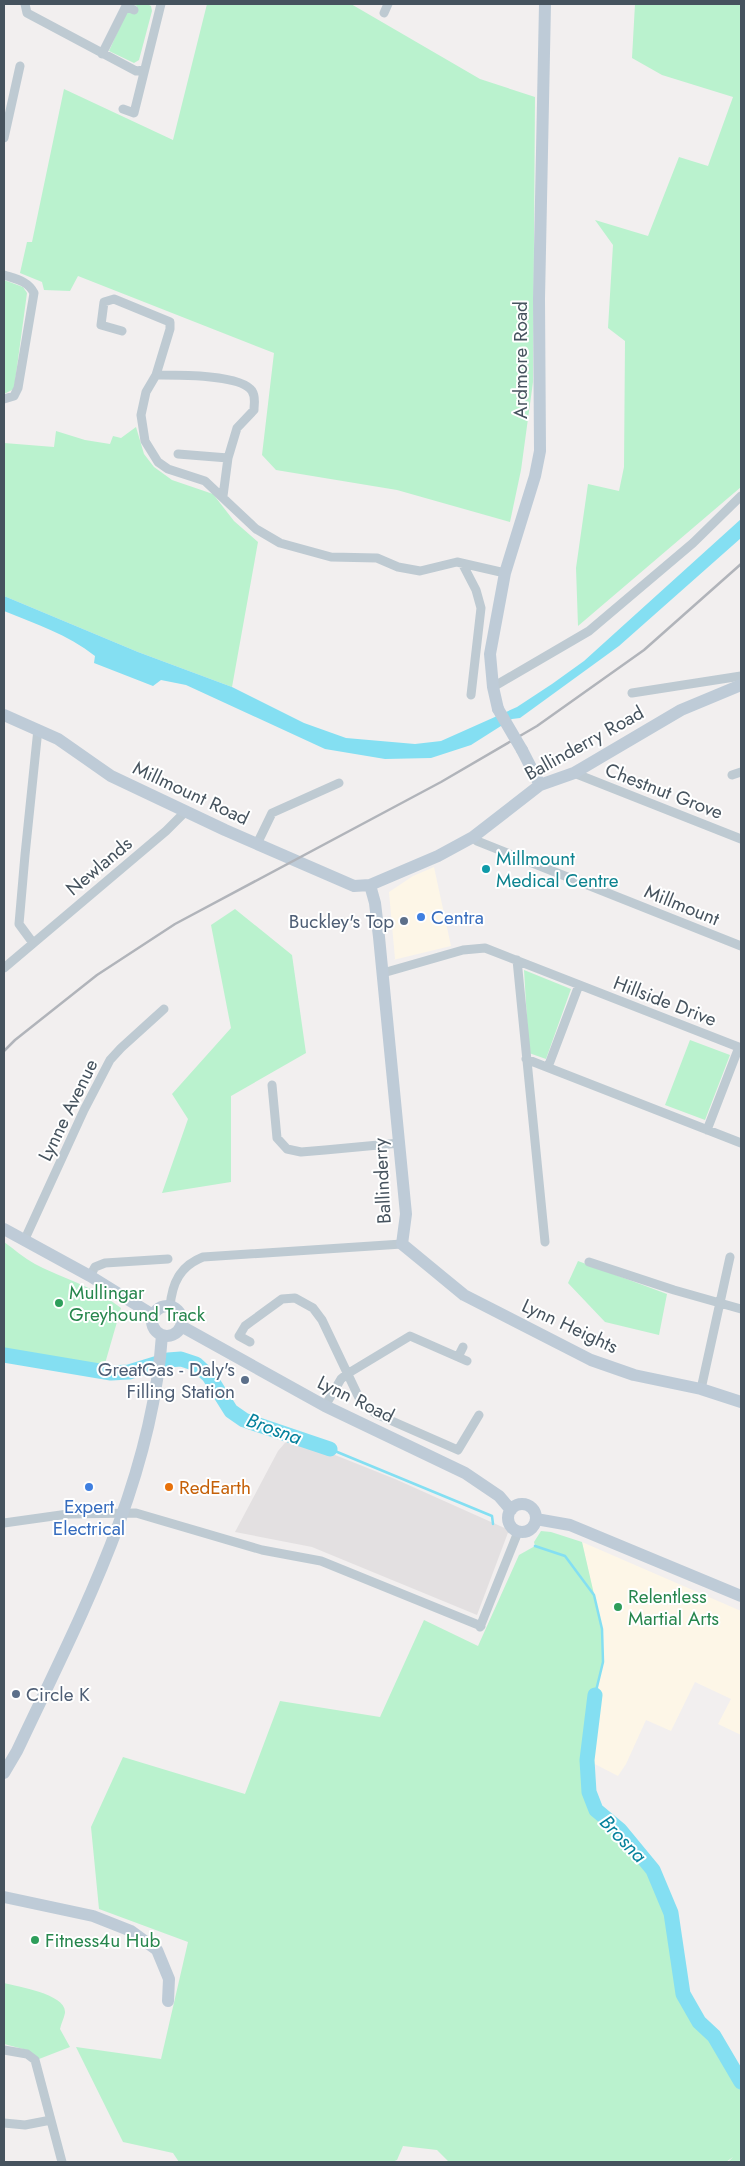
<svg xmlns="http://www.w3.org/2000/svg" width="745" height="2166" viewBox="0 0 745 2166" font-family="Jost,sans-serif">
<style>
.commercial{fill:#fdf6e7}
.education{fill:#e3e0e1}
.green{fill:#baf2ce}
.water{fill:#84dff2}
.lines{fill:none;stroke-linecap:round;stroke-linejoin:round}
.stream{stroke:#84dff2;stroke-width:2.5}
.river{stroke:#84dff2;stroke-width:15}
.street{stroke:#becad2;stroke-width:9}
.secondary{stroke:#becbd7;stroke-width:12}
.rail{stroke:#b1b4ba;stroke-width:2.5}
.secondary-bridge{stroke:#becbd7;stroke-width:12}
.culture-dot{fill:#0f9aa8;stroke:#fff;stroke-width:2}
.shop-dot{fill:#3f7fe0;stroke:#fff;stroke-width:2}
.service-dot{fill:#5c6f8a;stroke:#fff;stroke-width:2}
.leisure-dot{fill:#2e9e5b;stroke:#fff;stroke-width:2}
.food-dot{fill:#e8710a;stroke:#fff;stroke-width:2}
.labels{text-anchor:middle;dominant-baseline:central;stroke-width:4;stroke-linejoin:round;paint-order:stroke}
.street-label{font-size:19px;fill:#46535e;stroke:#fff}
.culture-label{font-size:19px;fill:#0d838f;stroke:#fff;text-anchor:start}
.shop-label{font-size:19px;fill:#366cbe;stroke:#fff;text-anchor:start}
.service-label{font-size:19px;fill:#4e5e75;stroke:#fff;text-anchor:end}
.leisure-label{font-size:19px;fill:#27864d;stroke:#fff;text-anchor:start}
.food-label{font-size:19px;fill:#c56008;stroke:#fff;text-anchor:start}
.water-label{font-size:20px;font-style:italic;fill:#04819c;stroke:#fff}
</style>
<rect width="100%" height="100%" fill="#f2efef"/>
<path class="commercial" d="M 434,867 L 451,946 L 393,960 L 395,959 L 389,892 L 413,876 Z
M 582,1542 L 741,1611 L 741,1735 L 718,1724 L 731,1699 L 695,1682 L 671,1731 L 646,1720 L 626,1764 L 618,1776 L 587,1760 L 595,1695 L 603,1662 L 602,1630 Z"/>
<path class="education" d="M 290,1437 L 395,1479 L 509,1530 L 477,1615 L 312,1547 L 235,1532 L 278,1451 Z"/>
<path class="green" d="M 132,4 L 147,4 L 151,6 L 152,11 L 139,60 L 134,63 L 109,51 L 126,13 L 137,11 L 137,6 Z
M 207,4 L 351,4 L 480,79 L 535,97 L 533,382 L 521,470 L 510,522 L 397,490 L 276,470 L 262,455 L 274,353 L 78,276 L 70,291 L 44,290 L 42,282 L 20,273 L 27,242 L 32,242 L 64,89 L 173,140 Z
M 635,4 L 741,4 L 741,487 L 578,626 L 576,568 L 588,484 L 619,491 L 624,467 L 625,341 L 608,328 L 613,245 L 595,220 L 648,236 L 679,157 L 708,166 L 733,97 L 662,75 L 632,58 Z
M 4,280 L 23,287 L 27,293 L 14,389 L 4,394 Z
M 136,427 L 144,454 L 154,467 L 172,480 L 213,494 L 234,521 L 258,542 L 232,687 L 138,652 L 4,596 L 4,443 L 54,447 L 56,431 L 85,440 L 110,444 L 113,436 L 121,438 Z
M 235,909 L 292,955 L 306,1053 L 231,1096 L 231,1182 L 162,1193 L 188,1119 L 172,1094 L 231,1028 L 211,925 Z
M 524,970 L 571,989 L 546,1059 L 529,1053 Z
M 690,1040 L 730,1055 L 705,1120 L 665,1105 Z
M 4,1242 C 14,1249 24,1258 35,1264 C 64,1279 95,1287 121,1308 L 104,1367 L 4,1350 Z
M 578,1261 L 667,1294 L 659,1335 L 605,1322 L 568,1283 Z
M 541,1531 L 551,1532 L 582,1542 L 602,1629 L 603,1662 L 595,1695 L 587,1760 L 589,1792 L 596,1810 L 620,1830 L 653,1870 L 671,1913 L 683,1994 L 699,2022 L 714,2036 L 741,2082 L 741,2162 L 728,2162 L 733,2157 L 726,2162 L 449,2162 L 437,2150 L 403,2146 L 397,2160 L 392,2162 L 179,2162 L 173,2153 L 123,2142 L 76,2047 L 161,2059 L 188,1942 L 99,1909 L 91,1827 L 123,1757 L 245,1794 L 280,1701 L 380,1717 L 424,1620 L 478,1646 L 519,1555 L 535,1546 L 534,1542 Z
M 4,1983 C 18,1987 67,1994 65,2013 C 64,2018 61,2024 60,2029 L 70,2047 L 39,2059 L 27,2050 L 4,2044 Z"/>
<path class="water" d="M 741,519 L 741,538 L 619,646 L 520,718 L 512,719 L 471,745 L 431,758 L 385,759 L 325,749 L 186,685 L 161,680 L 153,686 L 94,663 L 95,656 C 67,634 36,624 4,611 L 4,596 L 138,652 L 232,687 L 304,723 L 346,738 L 415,744 L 441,741 L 517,707 L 552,684 L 584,661 Z"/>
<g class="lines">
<path class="stream" d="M 330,1449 L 492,1516 L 493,1524
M 535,1546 L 565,1556 L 594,1595 L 602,1629 L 603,1662 L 595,1695"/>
<path class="river" d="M 4,1355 L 111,1373 L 129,1372 L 168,1360 L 181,1359 L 196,1364 L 209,1376 L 231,1411 L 244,1420 L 330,1449
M 595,1695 L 587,1760 L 589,1792 L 596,1810 L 620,1830 L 653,1870 L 671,1913 L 683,1994 L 699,2022 L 714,2036 L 741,2082"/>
<path class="street" d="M 25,4 L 27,13 L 136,71 L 144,70
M 384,13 L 388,4
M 102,54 L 126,6 L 134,10
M 123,109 L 134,113 L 161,4
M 4,138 L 20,66
M 4,275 C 16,279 28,281 34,293 L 18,388 L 14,396 L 4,399
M 122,331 L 101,325 L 104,302 L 114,299 L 170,322 L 170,329 L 156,375 L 146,392 L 141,415 L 145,441 L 158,462 L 168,469 L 205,481 L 256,529 L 280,543 L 331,557 L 377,558 L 398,567 L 420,571 L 457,562 L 505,573
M 156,375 C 175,375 241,374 252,391 C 256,397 254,403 254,410 L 237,428 L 228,458
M 178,454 L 228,458 L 223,496
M 462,563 L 476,590 L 481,608 L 471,695
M 493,687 L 589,631 L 693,543 L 741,496
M 632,693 L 741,676
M 574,773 L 741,839
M 732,775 L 741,772
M 473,837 L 477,841 L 741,946
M 257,844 L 272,813 L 339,783
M 33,943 L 19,924 L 25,855 L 38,729
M 517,960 L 545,1242
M 4,968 L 166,831 L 185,812
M 383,973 L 463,950 L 485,948 L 741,1048
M 526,1059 L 741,1143
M 548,1067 L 579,985
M 272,1085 L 277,1138 L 287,1149 L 301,1152 L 325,1150 L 400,1143
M 707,1130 L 739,1047
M 24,1241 L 84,1110 L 110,1060 L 121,1048 L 164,1009
M 589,1262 L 674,1290 L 741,1309
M 90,1276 L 95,1267 L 105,1263 L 168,1259
M 170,1307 C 172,1283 180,1266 203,1257 L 402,1244
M 250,1342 L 239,1336 L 245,1326 L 282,1299 L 295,1298 L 313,1308 L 322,1320 L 361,1402 L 376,1414 L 458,1450 L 479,1415
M 458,1357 L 463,1347
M 701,1389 L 730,1257
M 325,1406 L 341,1379 L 347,1374 L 410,1336 L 467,1361
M 4,1523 L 68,1514 L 136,1513 L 262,1550 L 321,1561 L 481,1626
M 480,1627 L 518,1532
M 4,2050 L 27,2054 L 35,2060 L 62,2162
M 4,2123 L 25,2125 L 51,2120"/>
<path class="secondary" d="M 498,709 L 493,687 L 490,654 L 505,573 L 535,476 L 540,451 L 539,299 L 545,4
M 4,715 L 58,739 L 111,776 L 225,830 L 354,886 L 370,885 L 438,856 L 473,837 L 540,785 L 574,773 L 681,710 L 741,685
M 522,750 L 540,785
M 370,885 L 375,903 L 379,937 L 406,1214 L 402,1244 L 464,1295 L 591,1360 L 634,1375 L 701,1389 L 741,1402
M 4,1229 L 90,1276 L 153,1315
M152 1321a15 15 0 1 1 30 0a15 15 0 1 1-30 0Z
M 181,1326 L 325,1406 L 465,1473 L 499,1496 L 511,1510
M508 1518a14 14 0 1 1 28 0a14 14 0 1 1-28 0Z
M 536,1519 L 570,1525 L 741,1596
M 4,1773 L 17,1751 C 79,1619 152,1484 162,1335
M 4,1897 L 93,1916 L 131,1931 L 157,1950 L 169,1979 L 168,2001"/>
<path class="rail" d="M 4,1051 L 15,1040 L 97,975 L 175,924 L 441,782 L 537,726 L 644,650 L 741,564"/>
<path class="secondary-bridge" d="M 498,709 L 522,750"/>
</g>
<circle class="culture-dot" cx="486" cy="869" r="5"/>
<g class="shop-dot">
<circle cx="421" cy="917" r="5"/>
<circle cx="89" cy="1487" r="5"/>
</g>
<g class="service-dot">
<circle cx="404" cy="921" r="5"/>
<circle cx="245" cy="1380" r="5"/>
<circle cx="16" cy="1694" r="5"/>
</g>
<g class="leisure-dot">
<circle cx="59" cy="1303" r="5"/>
<circle cx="618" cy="1607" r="5"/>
<circle cx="35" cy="1940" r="5"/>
</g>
<circle class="food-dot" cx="169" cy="1487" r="5"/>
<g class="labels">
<g class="street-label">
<text transform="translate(520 360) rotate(-90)">Ardmore Road</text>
<text transform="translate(584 743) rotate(-29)">Ballinderry Road</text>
<text transform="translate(664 791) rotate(21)">Chestnut Grove</text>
<text transform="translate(191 793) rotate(25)">Millmount Road</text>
<text transform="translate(99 866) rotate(-40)">Newlands</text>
<text transform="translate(682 905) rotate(22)">Millmount</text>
<text transform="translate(665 1001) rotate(21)">Hillside Drive</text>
<text transform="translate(68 1110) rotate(-64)">Lynne Avenue</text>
<text transform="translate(382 1181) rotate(-93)">Ballinderry</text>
<text transform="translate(570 1326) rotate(25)">Lynn Heights</text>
<text transform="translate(356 1399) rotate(26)">Lynn Road</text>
</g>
<g class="culture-label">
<text x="496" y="858">Millmount<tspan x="496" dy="22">Medical Centre</tspan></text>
</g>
<g class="shop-label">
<text x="431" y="917">Centra</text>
<text x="89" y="1506" text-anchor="middle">Expert<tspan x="89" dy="22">Electrical</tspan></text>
</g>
<g class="service-label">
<text x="394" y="921">Buckley's Top</text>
<text x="235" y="1369">GreatGas - Daly's<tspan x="235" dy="22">Filling Station</tspan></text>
<text x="26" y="1694" text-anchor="start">Circle K</text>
</g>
<g class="leisure-label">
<text x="69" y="1292">Mullingar<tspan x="69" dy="22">Greyhound Track</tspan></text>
<text x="628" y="1596">Relentless<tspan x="628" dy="22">Martial Arts</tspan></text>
<text x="45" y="1940">Fitness4u Hub</text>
</g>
<g class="food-label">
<text x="179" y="1487">RedEarth</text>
</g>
<g class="water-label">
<text transform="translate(274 1429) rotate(20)">Brosna</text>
<text transform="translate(623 1839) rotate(46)">Brosna</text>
</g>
</g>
<rect width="745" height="2166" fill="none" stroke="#46535e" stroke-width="10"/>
</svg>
